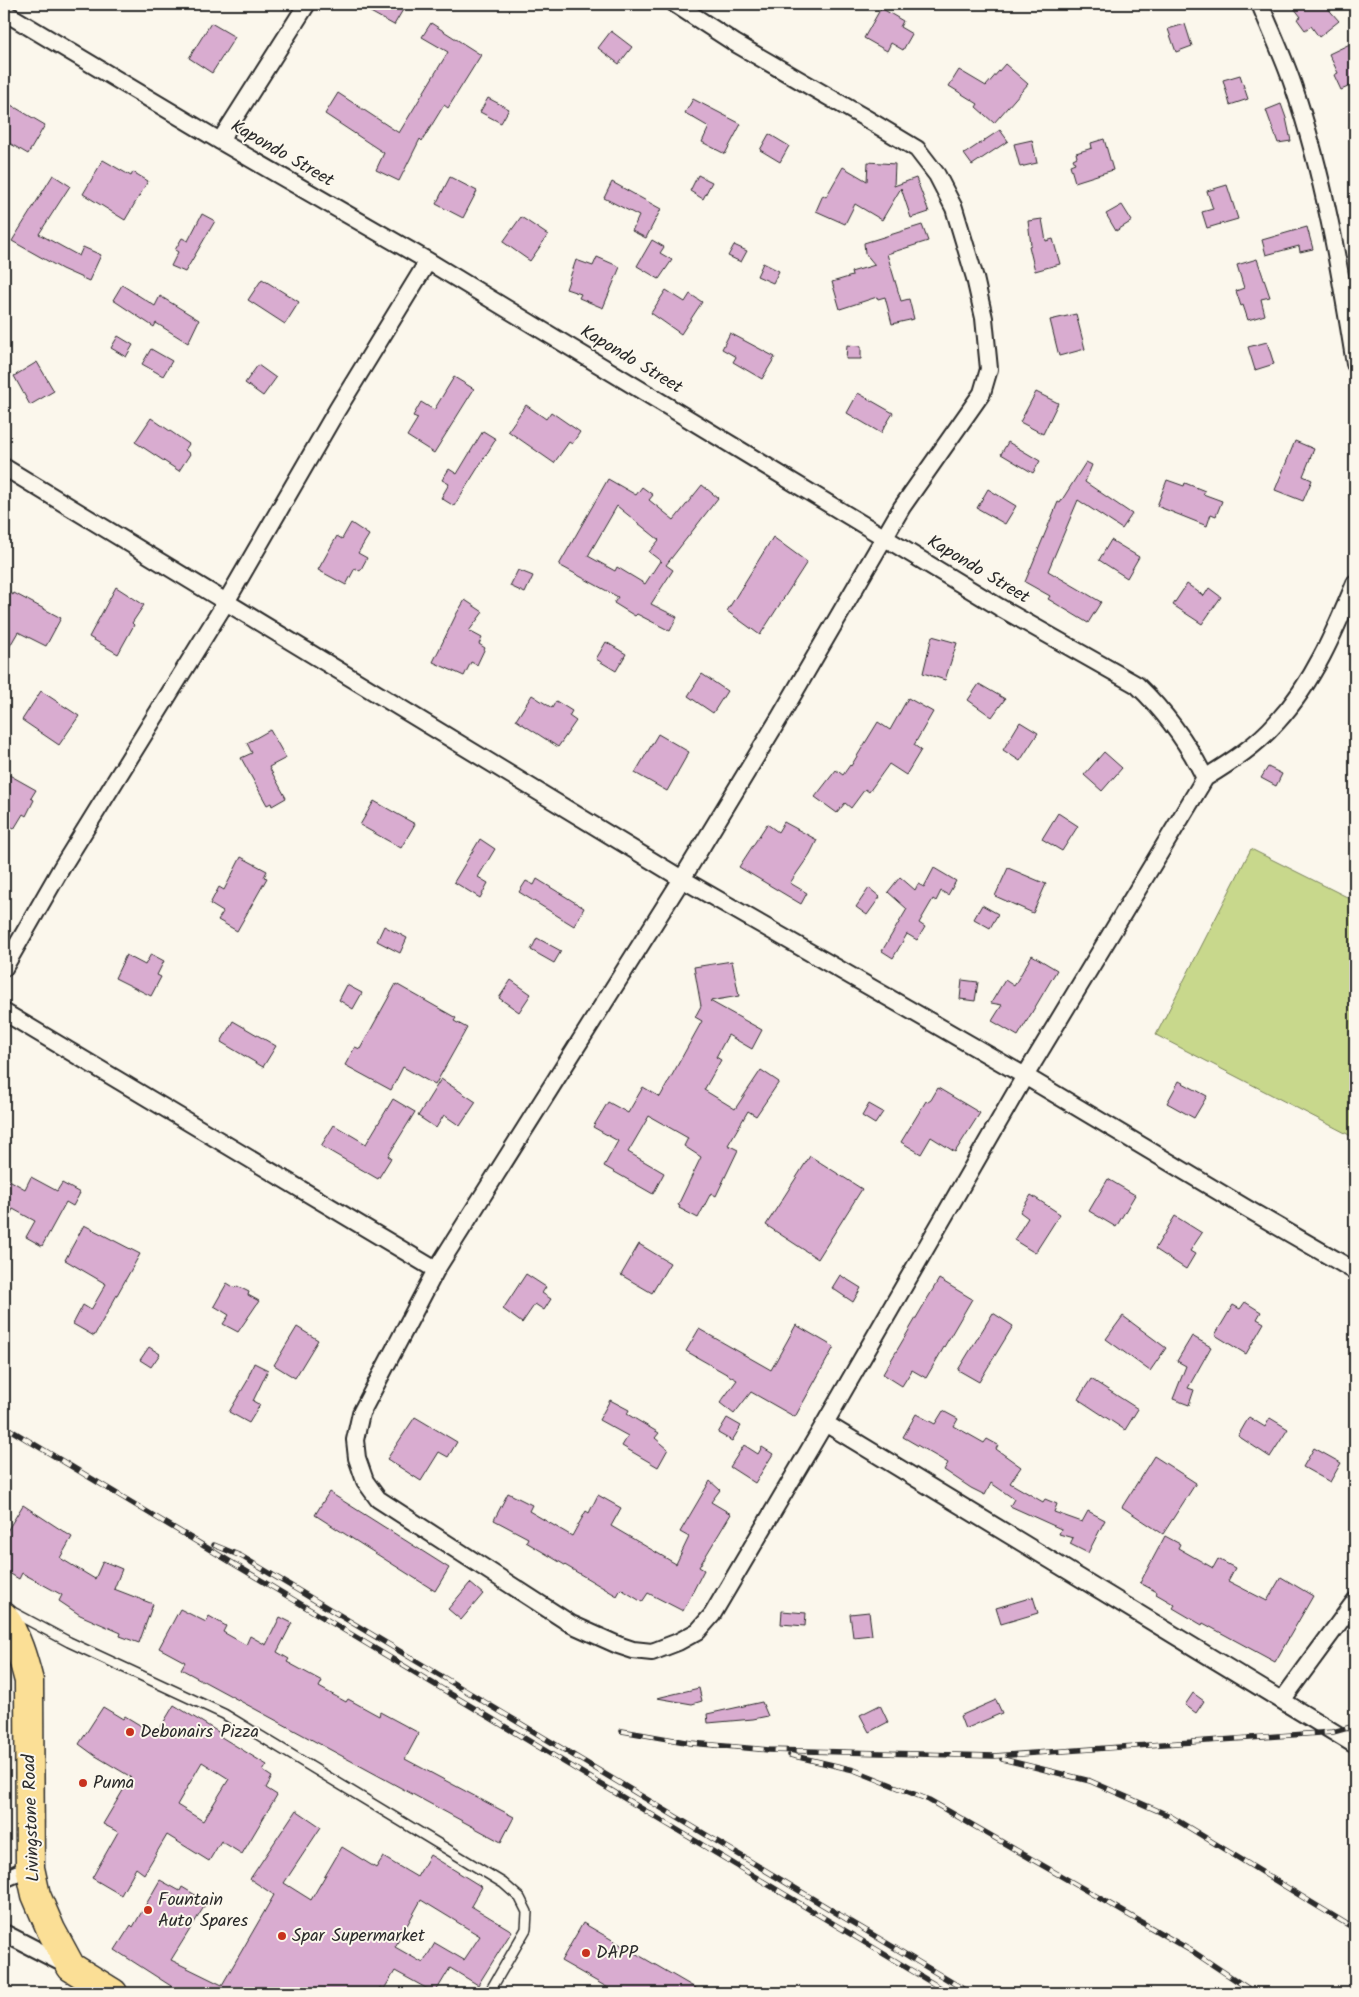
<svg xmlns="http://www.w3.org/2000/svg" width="1359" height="1997" viewBox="0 0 1359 1997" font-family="Kalam,sans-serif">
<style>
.green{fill:#c8d88c;stroke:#7a825c}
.building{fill:#d9acd0;stroke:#2b2b2b;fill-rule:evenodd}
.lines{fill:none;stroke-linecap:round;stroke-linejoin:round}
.lane-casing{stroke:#2b2b2b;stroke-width:12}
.street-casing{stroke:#2b2b2b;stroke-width:20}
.highway-casing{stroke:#2b2b2b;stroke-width:31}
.lane{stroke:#fbf7ec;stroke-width:9}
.street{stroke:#fbf7ec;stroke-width:16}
.highway{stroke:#fbdf96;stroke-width:28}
.rail-casing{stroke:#2b2b2b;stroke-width:5.5}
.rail{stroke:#fbf7ec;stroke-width:4;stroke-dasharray:11;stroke-linecap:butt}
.poi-dot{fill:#c8321e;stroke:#fbf7ec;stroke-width:2}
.labels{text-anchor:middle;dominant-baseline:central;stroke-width:4;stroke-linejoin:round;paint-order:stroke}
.street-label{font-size:18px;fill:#2b2b2b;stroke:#fbf7ec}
.poi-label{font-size:18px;fill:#2b2b2b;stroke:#fbf7ec;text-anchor:start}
</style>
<rect width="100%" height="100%" fill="#fbf7ec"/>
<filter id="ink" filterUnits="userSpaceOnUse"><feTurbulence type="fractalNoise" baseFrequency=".02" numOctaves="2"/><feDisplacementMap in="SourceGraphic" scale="10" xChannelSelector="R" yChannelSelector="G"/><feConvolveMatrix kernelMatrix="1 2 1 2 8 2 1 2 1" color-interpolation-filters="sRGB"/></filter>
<g filter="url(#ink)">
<path class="green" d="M 1251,849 L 1355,901 L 1355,1138 L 1156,1035 Z"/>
<path class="building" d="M 356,4 L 396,4 L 404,8 L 394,25 Z
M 1291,4 L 1324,4 L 1339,21 L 1319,37 L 1311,26 L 1305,30 L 1297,19 L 1301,17 Z
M 881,8 L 903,21 L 900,27 L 912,34 L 903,50 L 891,43 L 887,51 L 864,38 Z
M 211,23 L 235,37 L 212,73 L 189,58 Z
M 431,23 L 481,55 L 448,108 L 444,105 L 422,141 L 420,139 L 399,181 L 376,170 L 384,153 L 325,114 L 338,93 L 399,133 L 448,52 L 422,37 Z
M 1185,24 L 1192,46 L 1176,52 L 1168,29 Z
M 611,31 L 632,47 L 619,64 L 598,48 Z
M 1352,43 L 1355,51 L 1355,84 L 1341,90 L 1334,75 L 1338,73 L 1329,54 Z
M 1005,64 L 1028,84 L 994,123 L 976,107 L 978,104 L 949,86 L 959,70 L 986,86 Z
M 1240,75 L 1248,99 L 1230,105 L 1223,80 Z
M 488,98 L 509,109 L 501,123 L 480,112 Z
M 693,99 L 741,124 L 725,154 L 702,142 L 709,127 L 685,113 Z
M 1281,104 L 1286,118 L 1291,141 L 1278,143 L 1266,110 Z
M 11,105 L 45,125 L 28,154 L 4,140 L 4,117 Z
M 1000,130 L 1008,141 L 972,165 L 964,154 Z
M 769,134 L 789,146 L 780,162 L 760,150 Z
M 1104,139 L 1113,170 L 1075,182 L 1070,165 L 1075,163 L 1073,159 L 1077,157 L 1076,153 L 1092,148 L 1091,143 Z
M 1032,140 L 1037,163 L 1020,167 L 1014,144 Z
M 103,160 L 131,176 L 133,172 L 148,181 L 125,220 L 83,194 Z
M 868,162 L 895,164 L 894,186 L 916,178 L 929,212 L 911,218 L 901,188 L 882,220 L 855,204 L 845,224 L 816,211 L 823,195 L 826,197 L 843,167 L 867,181 Z
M 53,175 L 70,186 L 39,234 L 79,256 L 83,247 L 101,255 L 89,281 L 62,269 L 12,241 Z
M 698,175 L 712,182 L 703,199 L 690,191 Z
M 450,177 L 477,191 L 463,218 L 436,204 Z
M 612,182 L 661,209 L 646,238 L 632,231 L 639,216 L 604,198 Z
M 1227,185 L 1238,219 L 1207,228 L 1202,212 L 1213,209 L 1207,191 Z
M 1122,205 L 1132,221 L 1116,231 L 1106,214 Z
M 202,214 L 215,221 L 185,272 L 171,266 L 178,252 L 175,250 L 182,238 L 188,241 Z
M 521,217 L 548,235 L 530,261 L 503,242 Z
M 1042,219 L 1046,241 L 1053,239 L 1060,264 L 1035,271 L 1029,246 L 1031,245 L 1028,221 Z
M 922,225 L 928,241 L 887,254 L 901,301 L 909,299 L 914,319 L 892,324 L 885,297 L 878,299 L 877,297 L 840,309 L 832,282 L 852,276 L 851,272 L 875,265 L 865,253 L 864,243 Z
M 1307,227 L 1313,249 L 1300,252 L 1299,246 L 1266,255 L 1262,240 Z
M 652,240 L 664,247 L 660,253 L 672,260 L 659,279 L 637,266 Z
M 734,245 L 747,251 L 741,262 L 728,256 Z
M 597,257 L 620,267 L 603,308 L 579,298 L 581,294 L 566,289 L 576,260 L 593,266 Z
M 1257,259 L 1270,297 L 1261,299 L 1265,315 L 1248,320 L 1243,305 L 1241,306 L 1236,291 L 1244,288 L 1237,265 Z
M 763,263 L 779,271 L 773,283 L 757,276 Z
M 262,279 L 299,302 L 285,324 L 248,300 Z
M 122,285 L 155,306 L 160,296 L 199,320 L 188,343 L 156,323 L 154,327 L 113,300 Z
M 666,290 L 685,302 L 690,294 L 702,302 L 681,334 L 651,313 Z
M 1076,314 L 1085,349 L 1059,356 L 1050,320 Z
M 730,333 L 775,357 L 762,379 L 733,362 L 736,357 L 722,349 Z
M 118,336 L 133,345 L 126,357 L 111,348 Z
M 1267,342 L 1274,364 L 1255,370 L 1248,347 Z
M 847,345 L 861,346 L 861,359 L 846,359 Z
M 151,349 L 172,361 L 163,376 L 142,364 Z
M 37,362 L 54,391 L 30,405 L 14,376 Z
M 258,365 L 276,378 L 263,396 L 245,383 Z
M 454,377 L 474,389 L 434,453 L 407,436 L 418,418 L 413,416 L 421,402 L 434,410 Z
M 1036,392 L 1058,403 L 1043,434 L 1020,422 Z
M 858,393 L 893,413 L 881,433 L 847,413 Z
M 526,405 L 546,419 L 551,412 L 580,432 L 572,444 L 569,442 L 554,463 L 508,431 Z
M 151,418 L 189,444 L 185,450 L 190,454 L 179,471 L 135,442 Z
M 483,431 L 496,439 L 454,506 L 441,498 L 449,484 L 442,480 L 449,469 L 457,474 Z
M 1295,441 L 1314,449 L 1303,476 L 1312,480 L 1303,501 L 1275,490 Z
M 1008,442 L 1040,461 L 1033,473 L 1001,454 Z
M 1086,462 L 1092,465 L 1085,482 L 1132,514 L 1122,529 L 1078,500 L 1048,571 L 1101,602 L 1088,623 L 1048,599 L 1050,596 L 1025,582 L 1058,502 L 1060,503 Z
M 608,479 L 636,495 L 642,487 L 653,495 L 649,500 L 674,520 L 702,485 L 718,498 L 666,565 L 673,570 L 651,604 L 677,617 L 670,631 L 637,614 L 635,616 L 614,603 L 618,597 L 559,565 ZM 617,506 L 659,540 L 649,552 L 662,562 L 660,561 L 645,584 L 617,567 L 615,571 L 588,556 Z
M 1167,480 L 1184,486 L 1185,483 L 1205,491 L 1203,494 L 1222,501 L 1216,516 L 1211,514 L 1207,526 L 1157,506 Z
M 988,489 L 1016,506 L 1005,524 L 977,508 Z
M 351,523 L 369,535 L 358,553 L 367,558 L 360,571 L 355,568 L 346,585 L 318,570 L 337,536 L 342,539 Z
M 773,537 L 807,562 L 760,635 L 727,611 Z
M 1111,540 L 1139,557 L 1127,578 L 1099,560 Z
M 518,570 L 533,576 L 525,593 L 510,586 Z
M 1187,584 L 1204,596 L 1209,588 L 1221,597 L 1202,624 L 1173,605 Z
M 116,587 L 144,605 L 132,623 L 134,625 L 118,654 L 89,637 Z
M 4,589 L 13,595 L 14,593 L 61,618 L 46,646 L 18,632 L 4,656 Z
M 465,600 L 483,612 L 469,631 L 482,638 L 479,644 L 485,648 L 477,665 L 471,662 L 464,676 L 433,662 L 457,613 Z
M 932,636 L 957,643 L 945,680 L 923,673 Z
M 606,642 L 626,654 L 616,671 L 596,659 Z
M 702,674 L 727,691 L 713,713 L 688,696 Z
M 979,684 L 1005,699 L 992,717 L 968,700 Z
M 41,691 L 79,716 L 59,745 L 22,720 Z
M 532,695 L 552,708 L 556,701 L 572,711 L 569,716 L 576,721 L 558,747 L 516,720 Z
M 908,698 L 933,712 L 914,745 L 921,750 L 906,775 L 889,764 L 869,792 L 865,789 L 851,808 L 845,803 L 837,813 L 815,797 L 836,770 L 843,775 L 850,765 L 851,766 L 878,722 L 890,730 Z
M 1020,722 L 1038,733 L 1020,761 L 1003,750 Z
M 270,730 L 286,758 L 269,767 L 286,798 L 272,806 L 271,803 L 267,805 L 241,758 L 252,753 L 247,743 Z
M 658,734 L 689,752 L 667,791 L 635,773 Z
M 1104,752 L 1122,768 L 1102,791 L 1084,775 Z
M 1268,767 L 1282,774 L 1276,786 L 1261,778 Z
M 4,772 L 36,790 L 31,798 L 34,800 L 26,816 L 23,814 L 14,829 L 4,823 Z
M 374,801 L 415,824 L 401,848 L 360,825 Z
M 1058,813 L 1078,826 L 1062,851 L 1042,839 Z
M 784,822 L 817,840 L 810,854 L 790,883 L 807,893 L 801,904 L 739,867 L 767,824 L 778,832 Z
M 480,839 L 495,849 L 478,877 L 488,883 L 480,898 L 454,882 Z
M 241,857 L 267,871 L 264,877 L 267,878 L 237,931 L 218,920 L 223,912 L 210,904 L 219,887 L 224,890 Z
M 934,868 L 956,881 L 948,895 L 941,891 L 936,901 L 933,899 L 919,923 L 925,927 L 917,940 L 907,934 L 893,958 L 882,951 L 907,909 L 888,892 L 900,877 L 915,890 L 918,884 L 924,887 Z
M 1008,868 L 1046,884 L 1033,913 L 995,896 Z
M 537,879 L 584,908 L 574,926 L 519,892 L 526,881 L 534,885 Z
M 869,888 L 880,897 L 867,915 L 856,907 Z
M 982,905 L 998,914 L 990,928 L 974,919 Z
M 384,926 L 407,938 L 400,953 L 377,941 Z
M 537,938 L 561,951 L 554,963 L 531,950 Z
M 151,954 L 164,961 L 157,975 L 161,977 L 151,996 L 115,978 L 126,955 L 145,965 Z
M 1032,955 L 1057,970 L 1018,1036 L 992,1021 L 1002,1005 L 991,1003 L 1005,980 L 1014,986 Z
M 732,961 L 739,996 L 710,1001 L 762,1030 L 752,1049 L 728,1035 L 716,1057 L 721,1060 L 704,1090 L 735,1109 L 761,1070 L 779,1082 L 756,1116 L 748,1111 L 728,1145 L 738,1150 L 716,1196 L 711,1193 L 698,1218 L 679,1208 L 680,1206 L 678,1205 L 701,1157 L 684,1146 L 688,1138 L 649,1116 L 628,1152 L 664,1173 L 653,1194 L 604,1166 L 618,1141 L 593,1127 L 608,1102 L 628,1113 L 643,1087 L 660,1097 L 702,1021 L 695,1017 L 701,1006 L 694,967 Z
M 511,980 L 531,994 L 519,1012 L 499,998 Z
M 962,980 L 978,982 L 975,1001 L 960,999 Z
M 396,984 L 456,1018 L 454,1021 L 467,1028 L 435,1085 L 403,1067 L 391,1090 L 345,1065 L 355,1047 L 360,1049 Z
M 347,985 L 362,993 L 353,1009 L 339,1000 Z
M 233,1021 L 276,1046 L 263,1067 L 221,1042 Z
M 441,1079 L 476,1102 L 460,1126 L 444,1115 L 436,1128 L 418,1116 Z
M 1179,1081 L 1207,1096 L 1194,1118 L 1167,1103 Z
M 938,1088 L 980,1113 L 955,1152 L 931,1137 L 921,1154 L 901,1142 L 926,1101 L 928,1102 L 931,1100 Z
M 393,1099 L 415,1112 L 388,1156 L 391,1158 L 378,1179 L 321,1146 L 334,1125 L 366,1144 Z
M 869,1104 L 883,1112 L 875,1124 L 862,1116 Z
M 810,1156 L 862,1189 L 818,1259 L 766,1225 Z
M 4,1177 L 25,1189 L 31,1177 L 57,1191 L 62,1183 L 80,1193 L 73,1206 L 66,1202 L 42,1246 L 26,1237 L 35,1221 L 13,1209 L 4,1226 Z
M 1108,1179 L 1135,1195 L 1116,1227 L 1089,1211 Z
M 1031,1195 L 1060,1214 L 1035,1253 L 1014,1240 L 1028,1218 L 1020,1212 Z
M 1175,1216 L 1202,1233 L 1190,1251 L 1195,1254 L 1186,1269 L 1155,1249 Z
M 84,1225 L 140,1254 L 94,1336 L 73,1324 L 83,1305 L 91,1310 L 106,1284 L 65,1260 Z
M 639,1244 L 670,1263 L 652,1293 L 621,1275 Z
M 526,1274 L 546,1287 L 542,1293 L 551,1299 L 544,1310 L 535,1304 L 522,1323 L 503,1309 Z
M 840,1275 L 861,1288 L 853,1302 L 832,1288 Z
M 939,1279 L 972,1299 L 926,1378 L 912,1370 L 902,1386 L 883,1374 Z
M 227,1283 L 235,1288 L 237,1286 L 249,1292 L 248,1295 L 259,1301 L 238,1332 L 223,1324 L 229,1315 L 214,1306 Z
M 1245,1302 L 1261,1312 L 1257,1319 L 1264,1323 L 1246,1354 L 1215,1335 L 1233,1305 L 1240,1309 Z
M 993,1313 L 1013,1326 L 979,1382 L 958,1370 Z
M 1123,1316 L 1166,1348 L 1150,1371 L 1106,1339 Z
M 796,1325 L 834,1347 L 795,1417 L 751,1392 L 734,1414 L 720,1403 L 737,1380 L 686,1351 L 699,1329 L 771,1370 Z
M 297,1327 L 318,1340 L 295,1378 L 274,1365 Z
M 1192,1336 L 1211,1347 L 1188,1388 L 1194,1390 L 1189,1405 L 1173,1399 L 1186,1366 L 1177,1361 Z
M 149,1347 L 160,1354 L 151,1367 L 140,1360 Z
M 254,1363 L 268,1370 L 253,1401 L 260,1405 L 249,1423 L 229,1412 L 248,1380 L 247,1380 Z
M 1091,1379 L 1138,1409 L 1125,1430 L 1078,1399 Z
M 610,1400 L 629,1410 L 627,1414 L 659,1433 L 655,1438 L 668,1449 L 658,1467 L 622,1446 L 628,1436 L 599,1420 Z
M 943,1411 L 958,1419 L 954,1426 L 984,1443 L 987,1439 L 998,1445 L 996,1449 L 1021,1467 L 1010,1483 L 1043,1502 L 1045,1499 L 1057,1504 L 1054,1512 L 1082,1522 L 1088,1511 L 1105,1520 L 1088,1553 L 1070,1544 L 1073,1538 L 1059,1534 L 1061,1529 L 1010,1506 L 1014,1499 L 991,1483 L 985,1495 L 971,1488 L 944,1470 L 948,1463 L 903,1437 L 916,1414 L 935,1424 Z
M 415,1417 L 457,1442 L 448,1457 L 439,1452 L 421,1481 L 387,1459 Z
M 1249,1417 L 1265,1427 L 1270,1418 L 1288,1429 L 1270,1457 L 1238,1436 Z
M 727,1418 L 741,1426 L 732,1441 L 718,1433 Z
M 744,1445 L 758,1454 L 762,1447 L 773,1454 L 755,1483 L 730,1467 Z
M 1314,1448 L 1341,1463 L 1330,1482 L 1303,1467 Z
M 1154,1456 L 1196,1483 L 1163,1534 L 1122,1507 Z
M 710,1481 L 720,1490 L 711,1502 L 731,1514 L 699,1567 L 704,1570 L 683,1611 L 648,1593 L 642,1602 L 621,1589 L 617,1596 L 526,1542 L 528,1538 L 494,1520 L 508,1493 L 532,1505 L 529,1511 L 572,1536 L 586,1511 L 589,1513 L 598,1495 L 621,1508 L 611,1526 L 676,1564 L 689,1537 L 680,1532 Z
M 329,1492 L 449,1568 L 435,1591 L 315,1515 Z
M 23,1505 L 72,1537 L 60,1558 L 95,1579 L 103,1561 L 122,1569 L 114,1589 L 153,1604 L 139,1643 L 120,1636 L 121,1633 L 80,1615 L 59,1601 L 62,1595 L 22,1573 L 19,1579 L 4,1570 L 4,1536 Z
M 1165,1536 L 1180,1544 L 1178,1548 L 1213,1568 L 1218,1559 L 1235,1568 L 1228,1581 L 1267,1601 L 1281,1577 L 1313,1596 L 1275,1662 L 1203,1623 L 1202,1625 L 1173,1608 L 1175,1605 L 1156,1594 L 1157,1592 L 1140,1583 Z
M 470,1583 L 483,1594 L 461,1620 L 448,1609 Z
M 1033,1597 L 1038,1613 L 1001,1624 L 996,1608 Z
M 180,1609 L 206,1622 L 209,1616 L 226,1626 L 223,1632 L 246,1645 L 250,1636 L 266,1645 L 280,1617 L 292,1623 L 277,1652 L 289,1659 L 287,1662 L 322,1681 L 319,1687 L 346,1702 L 348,1699 L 379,1716 L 380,1712 L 419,1733 L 405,1759 L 514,1817 L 501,1842 L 181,1669 L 185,1662 L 159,1648 Z
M 782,1611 L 806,1613 L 805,1626 L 781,1624 Z
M 869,1612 L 872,1635 L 853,1637 L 850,1614 Z
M 699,1688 L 702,1701 L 692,1704 L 657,1698 Z
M 1193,1693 L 1204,1701 L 1196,1713 L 1185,1705 Z
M 996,1700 L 1002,1713 L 965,1729 L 960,1716 Z
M 762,1702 L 768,1716 L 753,1719 L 708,1723 L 707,1714 Z
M 174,1705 L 220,1733 L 218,1735 L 267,1765 L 263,1771 L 272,1777 L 266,1788 L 277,1795 L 242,1854 L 221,1841 L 209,1861 L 167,1835 L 144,1874 L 136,1868 L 121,1895 L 92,1878 L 118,1832 L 103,1824 L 131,1777 L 94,1755 L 79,1744 L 103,1707 L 123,1719 L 125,1716 L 156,1735 ZM 202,1762 L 229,1779 L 203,1821 L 177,1805 Z
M 880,1705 L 888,1722 L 869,1732 L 860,1715 Z
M 296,1810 L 321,1827 L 284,1883 L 311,1900 L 342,1847 L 376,1868 L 383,1857 L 417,1877 L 430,1855 L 482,1887 L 471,1906 L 512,1931 L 478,1985 L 450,1968 L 435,1993 L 395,1971 L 384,1989 L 380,1987 L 376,1993 L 168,1993 L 171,1986 L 115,1950 L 131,1925 L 133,1927 L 160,1880 L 180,1891 L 182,1887 L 207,1902 L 171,1960 L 222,1985 L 274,1895 L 250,1879 ZM 421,1900 L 480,1936 L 464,1960 L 435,1943 L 423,1963 L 395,1947 Z
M 583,1923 L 704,1993 L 617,1993 L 561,1961 Z"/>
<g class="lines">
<g class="lane-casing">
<path id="lane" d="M 9,1610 L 69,1642 L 224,1714 L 503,1883 L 520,1898 L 527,1912 L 526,1929 L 489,1993"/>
</g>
<g class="street-casing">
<path id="street" d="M 675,4 L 735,43 L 867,119 L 917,149 L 937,175 L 954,208 L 975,278 L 984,318 L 989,369 L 982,393 L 902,507 L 780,717 L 682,879 L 436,1270 L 361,1413 L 355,1440 L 357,1458 L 365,1481 L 378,1499 L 571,1624 L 618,1645 L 633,1650 L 652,1652 L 678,1642 L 698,1631 L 712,1615 L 825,1423 L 1025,1076 L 1205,778 C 1231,762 1257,745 1277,722 C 1313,683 1335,631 1355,583
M 1260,4 C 1271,31 1284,58 1293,85 C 1324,175 1340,270 1355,364
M 4,12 L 220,141 L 428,261 L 999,607 L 1137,685 C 1165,712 1188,743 1205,778
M 220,141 L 307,4
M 4,467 L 682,879 L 1025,1076 L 1246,1208 L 1355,1271
M 4,968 L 62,867 L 226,602 L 337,410 L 428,261
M 4,1012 L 436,1270
M 825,1423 L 1355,1745
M 1283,1699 L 1355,1601
M 4,1879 L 30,1868
M 4,1933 L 68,1966"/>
</g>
<g class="highway-casing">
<path id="highway" d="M 4,1617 C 17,1637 23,1658 29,1681 L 30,1868 L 36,1895 L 51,1930 L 71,1967 L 113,1993"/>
</g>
<use href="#lane" class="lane"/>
<use href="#street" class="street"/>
<use href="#highway" class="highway"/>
<g class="rail-casing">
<path id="rail" d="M 4,1426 L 949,1993
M 214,1545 L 241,1556 L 970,1993
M 622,1731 L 691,1743 L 769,1750 L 994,1756 L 1333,1732 L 1355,1726
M 790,1755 L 854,1770 L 929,1800 L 1195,1953 L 1255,1993
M 1002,1759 L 1090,1781 L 1170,1816 L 1355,1929"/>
</g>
<use href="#rail" class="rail"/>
</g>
</g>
<g class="poi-dot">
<circle cx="130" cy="1732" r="5"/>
<circle cx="83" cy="1783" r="5"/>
<circle cx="148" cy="1910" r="5"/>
<circle cx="282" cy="1936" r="5"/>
<circle cx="586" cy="1953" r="5"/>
</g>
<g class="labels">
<g class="street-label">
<text transform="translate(282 154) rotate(30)">Kapondo Street</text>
<text transform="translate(631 360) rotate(31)">Kapondo Street</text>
<text transform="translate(978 570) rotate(31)">Kapondo Street</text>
<text transform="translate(32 1818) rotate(-92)">Livingstone Road</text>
</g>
<g class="poi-label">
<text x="140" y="1732">Debonairs Pizza</text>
<text x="93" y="1783">Puma</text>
<text x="158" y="1900">Fountain<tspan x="158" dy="21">Auto Spares</tspan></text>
<text x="292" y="1936">Spar Supermarket</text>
<text x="596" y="1953">DAPP</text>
</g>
</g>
<rect width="1359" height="1997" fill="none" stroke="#fbf7ec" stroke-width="20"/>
<rect x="10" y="10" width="1339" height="1977" fill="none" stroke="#2b2b2b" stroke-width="2" filter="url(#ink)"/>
</svg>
